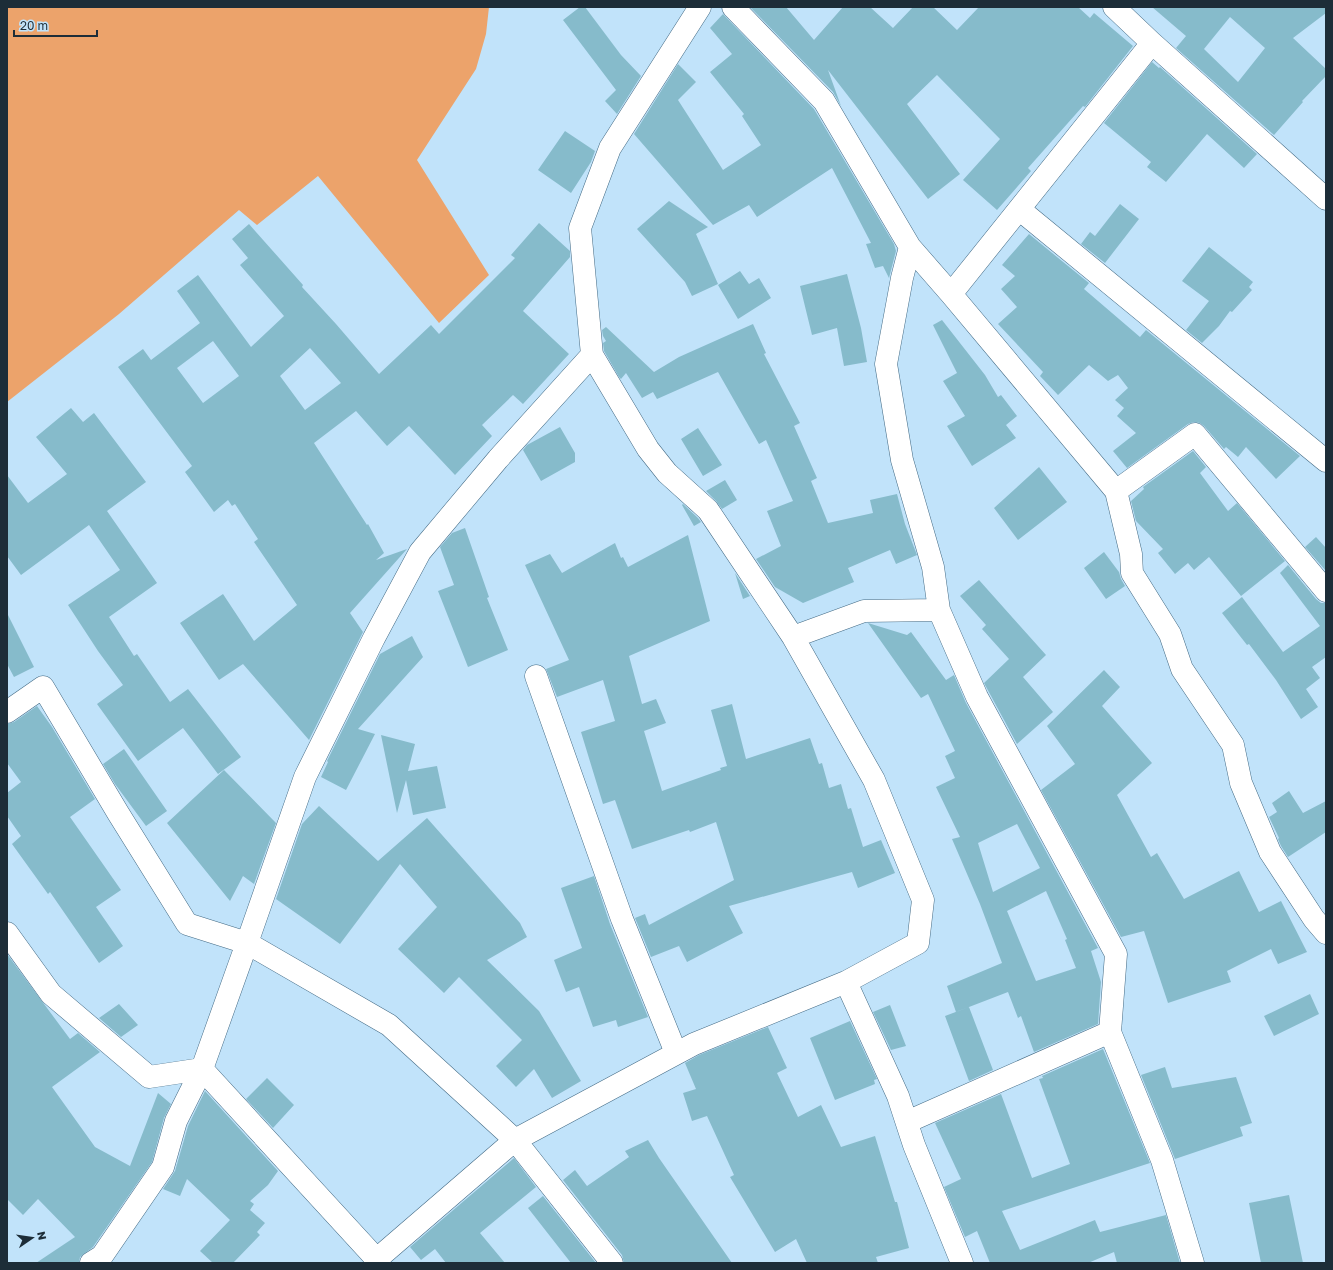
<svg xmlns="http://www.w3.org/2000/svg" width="1333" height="1270" viewBox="0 0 1333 1270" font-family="'Golos Text',sans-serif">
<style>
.green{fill:#eca36b}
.building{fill:#86bbcb;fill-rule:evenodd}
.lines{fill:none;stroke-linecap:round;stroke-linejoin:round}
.street-casing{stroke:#446b85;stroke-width:23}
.street{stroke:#fff;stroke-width:22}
</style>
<rect width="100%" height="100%" fill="#c1e3fa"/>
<path class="green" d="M 7,7 L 489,7 L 486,34 L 476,69 L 417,160 L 489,275 L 439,323 L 318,176 L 257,225 L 239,210 L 119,314 L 7,402 Z"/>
<path class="building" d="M 580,7 L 585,7 L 621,55 L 641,76 L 617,114 L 605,101 L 616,90 L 563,20 Z
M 750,7 L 786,7 L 814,40 L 843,7 L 870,7 L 893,28 L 913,7 L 933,7 L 957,30 L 979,7 L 1078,7 L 1090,18 L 1094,13 L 1133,46 L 1085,107 L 1083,106 L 1028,168 L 1031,171 L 997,210 L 963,180 L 1000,139 L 937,75 L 907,104 L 960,174 L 928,199 L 828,70 L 841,106 L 833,92 Z
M 1152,7 L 1326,7 L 1326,13 L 1293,38 L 1326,69 L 1326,76 L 1302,101 L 1303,102 L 1274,135 L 1176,48 L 1186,36 ZM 1230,17 L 1265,48 L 1238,82 L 1204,49 Z
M 723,14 L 814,109 L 894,244 L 896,251 L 889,278 L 883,266 L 875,268 L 866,244 L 871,243 L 832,168 L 757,217 L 749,205 L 713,225 L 634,134 L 678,64 L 696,82 L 678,100 L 723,170 L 761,145 L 742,116 L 744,114 L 710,72 L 732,54 L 710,28 Z
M 1152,62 L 1159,68 L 1160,67 L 1257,154 L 1244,168 L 1207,134 L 1166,182 L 1147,167 L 1151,162 L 1104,123 Z
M 565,131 L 595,151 L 591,162 L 571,193 L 538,170 Z
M 669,201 L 708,227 L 696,234 L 718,284 L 692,296 L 685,282 L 637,229 Z
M 1120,204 L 1139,219 L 1105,263 L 1081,244 L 1090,232 L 1095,236 Z
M 539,223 L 570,251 L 570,257 L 523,311 L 569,354 L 523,404 L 513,395 L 482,425 L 492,436 L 455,475 L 409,426 L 387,446 L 356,411 L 314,443 L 367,525 L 368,524 L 384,553 L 376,560 L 407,549 L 350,613 L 363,632 L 309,740 L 243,664 L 219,680 L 180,623 L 223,594 L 254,641 L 297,605 L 254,542 L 258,539 L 235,504 L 232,506 L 228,500 L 214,512 L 185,472 L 192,466 L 118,367 L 143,349 L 151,360 L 200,323 L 177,291 L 198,275 L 251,347 L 284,316 L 240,265 L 248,258 L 232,239 L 249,224 L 303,285 L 302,287 L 336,324 L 379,374 L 431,325 L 439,334 L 515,258 L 511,255 ZM 213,341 L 239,376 L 203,403 L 177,368 ZM 310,348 L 341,383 L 305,410 L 280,376 Z
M 1029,234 L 1057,257 L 1089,283 L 1084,289 L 1140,337 L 1146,330 L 1300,456 L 1276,479 L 1246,447 L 1238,457 L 1226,447 L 1224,449 L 1204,426 L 1200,423 L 1194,422 L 1188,424 L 1127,468 L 1113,451 L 1136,433 L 1117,416 L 1124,408 L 1115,400 L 1128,388 L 1118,375 L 1108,381 L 1089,365 L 1058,395 L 1040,376 L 1043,372 L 998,324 L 1017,307 L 1001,289 L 1015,276 L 1002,265 Z
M 1209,247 L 1253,282 L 1249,287 L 1252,290 L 1232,312 L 1230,311 L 1219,326 L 1202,343 L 1186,330 L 1209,301 L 1182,281 Z
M 740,271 L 749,284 L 759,278 L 771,298 L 738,319 L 718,285 Z
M 847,274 L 861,328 L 867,362 L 844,366 L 837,328 L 812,335 L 800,286 Z
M 942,320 L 985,375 L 998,397 L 1001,395 L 1017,416 L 1006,425 L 1016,438 L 972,466 L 947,426 L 965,416 L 943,381 L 957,373 L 933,325 Z
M 753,324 L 766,353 L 764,354 L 800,423 L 794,426 L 817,478 L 811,481 L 828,523 L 873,513 L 870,500 L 897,494 L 905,524 L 917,555 L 896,564 L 890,550 L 848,568 L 854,582 L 803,603 L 775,587 L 756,559 L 781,546 L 767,511 L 793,501 L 766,440 L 759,444 L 718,372 L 657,399 L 653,392 L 642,398 L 626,373 L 621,379 L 619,377 L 604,351 L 603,343 L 606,341 L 603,336 L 602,330 L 606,327 L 654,372 L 679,357 Z
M 71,408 L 83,422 L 94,413 L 146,482 L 107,511 L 157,583 L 109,617 L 134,656 L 137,654 L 170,702 L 188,689 L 241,757 L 218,774 L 183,728 L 138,761 L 97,704 L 123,685 L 98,651 L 68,605 L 120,570 L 89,525 L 21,575 L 7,556 L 7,475 L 28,503 L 67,474 L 36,437 Z
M 560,427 L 575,453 L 575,462 L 541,481 L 523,450 L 527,445 Z
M 698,428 L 722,465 L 703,476 L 681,439 Z
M 1193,451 L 1206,467 L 1200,473 L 1228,511 L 1237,503 L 1285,561 L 1241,596 L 1209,557 L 1194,570 L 1188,563 L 1175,574 L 1158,553 L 1163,549 L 1136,521 L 1131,501 L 1144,489 L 1143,487 Z
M 1039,467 L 1067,502 L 1018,540 L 994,508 Z
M 725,480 L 737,500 L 722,509 L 716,501 L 706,491 Z
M 683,504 L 698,518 L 701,522 L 694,526 L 682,505 Z
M 465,528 L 489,597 L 487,598 L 508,650 L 468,667 L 438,591 L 454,585 L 440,547 L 452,533 Z
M 688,535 L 710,621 L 629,656 L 642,704 L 656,699 L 666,723 L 644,731 L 662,791 L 721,770 L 720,768 L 727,766 L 711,710 L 732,704 L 746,759 L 810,738 L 819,764 L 822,763 L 829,788 L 841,784 L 848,809 L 851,808 L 863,847 L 881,840 L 895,873 L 858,888 L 852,872 L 729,906 L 743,933 L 687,962 L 679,946 L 651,957 L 635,918 L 645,914 L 649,925 L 734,880 L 716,822 L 690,832 L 689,830 L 632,849 L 615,800 L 603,804 L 581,732 L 615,721 L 603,680 L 557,697 L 546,669 L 569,660 L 525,565 L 550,554 L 562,573 L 615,543 L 621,558 L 623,557 L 628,567 Z
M 1316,537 L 1326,548 L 1326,571 L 1305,547 Z
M 1104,552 L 1119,572 L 1121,579 L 1125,586 L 1106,599 L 1084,568 Z
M 1288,565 L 1316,599 L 1321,603 L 1326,603 L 1326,657 L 1312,667 L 1320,678 L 1306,689 L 1318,707 L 1301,719 L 1276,680 L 1249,644 L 1247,645 L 1222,613 L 1242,597 L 1283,652 L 1320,626 L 1280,573 Z
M 735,573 L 750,596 L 743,599 Z
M 979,580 L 1046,655 L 1023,677 L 1053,712 L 1017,744 L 984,683 L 1009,659 L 982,629 L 986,625 L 960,596 Z
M 7,613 L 34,667 L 14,677 L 7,664 Z
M 868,623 L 907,635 L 911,632 L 946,680 L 954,675 L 966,703 L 1098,948 L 1091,951 L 1101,982 L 1098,1024 L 1034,1052 L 1021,1016 L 1018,1018 L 1008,992 L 956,1012 L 947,986 L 1002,963 L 980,904 L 952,839 L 960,837 L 936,787 L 955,778 L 945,756 L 955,751 L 928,694 L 921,698 ZM 1017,824 L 1040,868 L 993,892 L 978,843 ZM 1046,891 L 1067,939 L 1065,940 L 1076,968 L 1036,981 L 1007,911 Z
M 412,636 L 423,657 L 358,729 L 375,734 L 346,790 L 321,777 L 328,762 L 327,761 L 380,654 Z
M 1104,670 L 1120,687 L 1102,706 L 1152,763 L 1117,795 L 1151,857 L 1157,853 L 1184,899 L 1239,871 L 1259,912 L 1281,901 L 1307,952 L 1278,964 L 1271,949 L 1227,971 L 1231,982 L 1168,1003 L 1144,931 L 1121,937 L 1041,790 L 1075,764 L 1047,726 Z
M 37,706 L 52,727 L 95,799 L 70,817 L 121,890 L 96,907 L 123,946 L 99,963 L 50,892 L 48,894 L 12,844 L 21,836 L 7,816 L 7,793 L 21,782 L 7,763 L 7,724 L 14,722 Z
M 381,735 L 415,744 L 408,771 L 437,766 L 446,808 L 413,815 L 406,780 L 397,813 Z
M 124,749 L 167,811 L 146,826 L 115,784 L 103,764 Z
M 224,770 L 276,823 L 254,884 L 243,876 L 230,901 L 167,823 Z
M 1289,791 L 1303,813 L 1326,801 L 1326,832 L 1288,857 L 1281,846 L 1278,839 L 1279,838 L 1269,817 L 1277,812 L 1272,803 Z
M 319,806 L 378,861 L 427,818 L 520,923 L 527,937 L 487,960 L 539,1011 L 581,1081 L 552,1098 L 534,1069 L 516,1087 L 496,1066 L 522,1040 L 459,977 L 444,993 L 398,949 L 437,907 L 400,864 L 340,944 L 276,899 L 302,824 Z
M 594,876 L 610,924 L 648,1017 L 618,1027 L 616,1020 L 593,1027 L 579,987 L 566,992 L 554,960 L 582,948 L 561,888 Z
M 7,954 L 70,1039 L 78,1033 L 100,1052 L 52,1087 L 95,1147 L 130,1166 L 158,1093 L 171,1104 L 164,1118 L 152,1162 L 93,1247 L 80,1257 L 79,1263 L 36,1263 L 75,1237 L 38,1199 L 23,1215 L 7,1199 Z
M 1310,994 L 1319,1014 L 1274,1036 L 1264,1016 Z
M 119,1004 L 138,1025 L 121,1037 L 99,1018 Z
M 890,1005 L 906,1046 L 891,1050 L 873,1012 Z
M 969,1007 L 993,1070 L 969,1081 L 945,1016 Z
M 850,1021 L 877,1079 L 874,1080 L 875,1084 L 835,1100 L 810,1038 Z
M 768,1027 L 787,1068 L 777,1073 L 798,1117 L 821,1105 L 841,1147 L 875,1136 L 895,1202 L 897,1202 L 909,1248 L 876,1257 L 878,1263 L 807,1263 L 796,1239 L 775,1252 L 730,1177 L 734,1175 L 707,1116 L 692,1121 L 683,1093 L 696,1089 L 685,1063 L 699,1055 Z
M 1103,1049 L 1150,1163 L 1002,1211 L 1020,1250 L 1095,1220 L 1100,1232 L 1166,1215 L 1180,1263 L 1117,1263 L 1114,1252 L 1088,1263 L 990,1263 L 977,1231 L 965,1237 L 944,1187 L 961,1179 L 935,1123 L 1001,1094 L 1032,1178 L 1070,1164 L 1039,1079 L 1043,1078 L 1042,1076 Z
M 1165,1067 L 1172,1088 L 1236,1077 L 1252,1123 L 1240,1127 L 1243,1136 L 1175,1159 L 1141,1075 Z
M 267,1078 L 294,1105 L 273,1128 L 246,1099 Z
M 205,1091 L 278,1171 L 268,1185 L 250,1201 L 254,1204 L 250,1210 L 265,1223 L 257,1232 L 260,1235 L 233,1263 L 213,1263 L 200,1251 L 230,1220 L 187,1179 L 180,1196 L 163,1189 L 175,1171 L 188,1126 Z
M 648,1140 L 659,1158 L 732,1263 L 624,1263 L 622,1255 L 563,1180 L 575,1170 L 587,1186 L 629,1157 L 625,1151 Z
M 514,1158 L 536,1187 L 480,1233 L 505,1263 L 446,1263 L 435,1249 L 421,1260 L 410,1247 Z
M 1289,1195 L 1303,1263 L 1261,1263 L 1249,1203 Z
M 543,1196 L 596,1263 L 571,1263 L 528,1208 Z"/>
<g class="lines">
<g class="street-casing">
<path id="street" d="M 733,7 L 824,101 L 910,247 L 951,294 L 1116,491 L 1131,554 L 1132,573 L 1170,634 L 1182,669 L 1233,745 L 1241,783 L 1270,852 L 1314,919 L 1326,933
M 1114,7 L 1152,43 L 1326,199
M 1019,209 L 1326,461
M 910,247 L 902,278 L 886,364 L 902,460 L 933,567 L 939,610 L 977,697 L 1116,954 L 1110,1032 L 1162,1160 L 1193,1263
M 951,294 L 1152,43
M 1116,491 L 1195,434 L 1326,591
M 793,637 L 864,611 L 939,610
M 536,676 L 622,919 L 676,1053
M 7,712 L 43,687 L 118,813 L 187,924 L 247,943 L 389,1025 L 515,1140 L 612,1263
M 7,933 L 51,994 L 149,1077 L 202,1069 L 380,1263
M 846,982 L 898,1096 L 914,1145 L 962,1263
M 907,1122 L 1110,1032
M 377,1259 L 515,1140 L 694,1044 L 846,982 L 918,943 L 923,900 L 874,780 L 793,637 L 708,510 L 667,473 L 648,449 L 592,355
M 91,1263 L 102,1256 L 163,1167 L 176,1121 L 202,1069 L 247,943 L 305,777 L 374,638 L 420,552 L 498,459 L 592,355 L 580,228 L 610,148 L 700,7"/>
</g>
<use href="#street" class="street"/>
</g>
<rect width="1333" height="1270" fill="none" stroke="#1d2d38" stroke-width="16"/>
<g transform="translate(32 1238) rotate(77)" stroke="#c1e3fa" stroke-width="3" paint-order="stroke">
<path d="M0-3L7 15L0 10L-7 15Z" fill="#1d2d38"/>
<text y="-6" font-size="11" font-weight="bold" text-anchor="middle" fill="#1d2d38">N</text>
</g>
<path d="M14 30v6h83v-6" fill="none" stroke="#1d2d38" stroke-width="2"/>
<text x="20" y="30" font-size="12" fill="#1d2d38" stroke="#c1e3fa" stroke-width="3" paint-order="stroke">20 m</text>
</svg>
